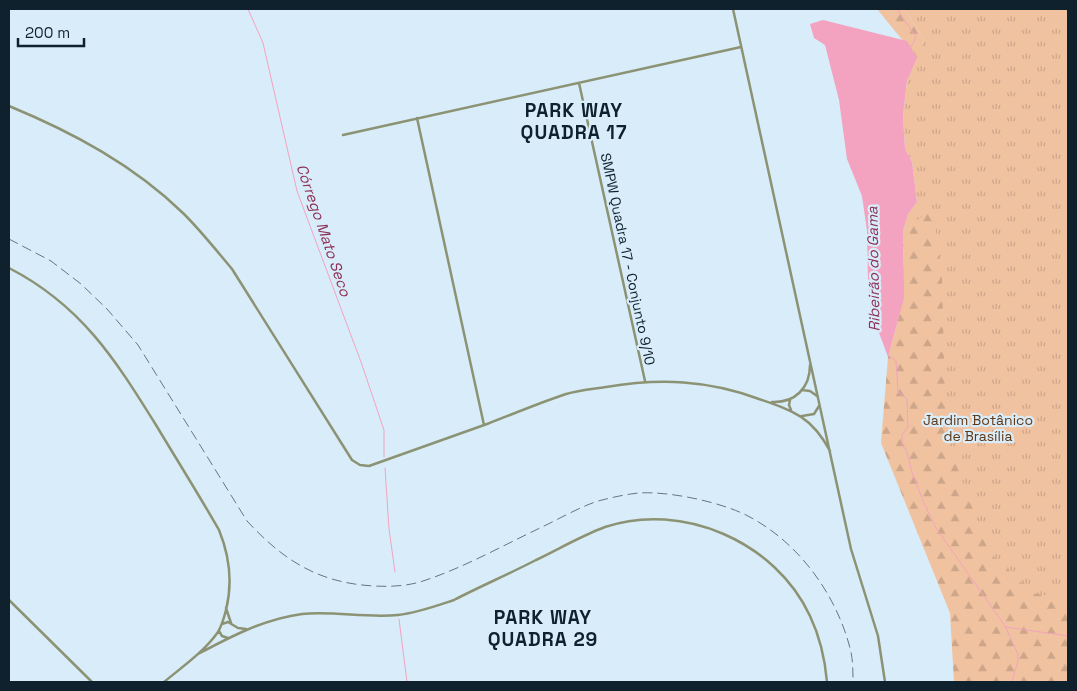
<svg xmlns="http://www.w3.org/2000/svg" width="1077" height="691" viewBox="0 0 1077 691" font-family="'Space Grotesk',sans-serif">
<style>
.grass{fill:url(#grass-tufts)}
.forest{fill:url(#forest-firs)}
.water{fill:#f3a3bf}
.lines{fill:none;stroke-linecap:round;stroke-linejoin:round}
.stream{stroke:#f3a3bf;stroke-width:1}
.minor{stroke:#8c9374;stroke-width:2.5}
.rail{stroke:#637682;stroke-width:1;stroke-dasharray:10 5;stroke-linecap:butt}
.labels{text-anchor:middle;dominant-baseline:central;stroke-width:4.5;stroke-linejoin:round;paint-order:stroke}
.street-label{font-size:14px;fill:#0e212d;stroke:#d9ecf9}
.park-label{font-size:14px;fill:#633814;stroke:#d9ecf9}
.water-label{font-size:15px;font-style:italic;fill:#8d3258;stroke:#d9ecf9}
.district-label{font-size:19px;font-weight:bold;letter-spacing:1px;fill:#0e212d;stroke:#d9ecf9}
</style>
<defs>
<pattern id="grass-tufts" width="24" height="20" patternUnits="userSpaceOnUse" patternTransform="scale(1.25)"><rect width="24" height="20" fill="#f1c2a0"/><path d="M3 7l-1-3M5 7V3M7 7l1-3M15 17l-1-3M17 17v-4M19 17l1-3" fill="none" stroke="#cda68a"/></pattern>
<pattern id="forest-firs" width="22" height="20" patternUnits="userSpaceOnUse" patternTransform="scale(1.25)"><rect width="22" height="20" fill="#f1c2a0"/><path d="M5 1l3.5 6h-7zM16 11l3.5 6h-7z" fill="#cda68a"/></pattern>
</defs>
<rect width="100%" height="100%" fill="#d9ecf9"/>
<path class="grass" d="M 904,9 L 1068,9 L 1068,682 L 967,648 L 886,443 L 907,228 L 903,231 L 908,214 L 917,202 L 912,162 L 905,149 L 903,116 L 907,81 L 924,39 Z"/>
<path class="forest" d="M 877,9 L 904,9 L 924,39 L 917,58 Z
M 933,208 L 942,279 L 946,437 L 989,552 L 1033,593 L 1068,600 L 1068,682 L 954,682 L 950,613 L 881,443 L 888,357 L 904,298 L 903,231 Z"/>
<path class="water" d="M 823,20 L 907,41 L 917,58 L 907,81 L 903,116 L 905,149 L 912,162 L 917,202 L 908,214 L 903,231 L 904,298 L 888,357 L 871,311 L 868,281 L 867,231 L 862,196 L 847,159 L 839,100 L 825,45 L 814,38 L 810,24 Z"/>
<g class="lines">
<path class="stream" d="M 248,9 L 263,43 L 297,191 L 361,362 L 384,430 L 384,457
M 897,9 L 916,37 L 910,49
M 888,355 L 896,361 L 898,392 L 907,399 L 908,427 L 902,435 L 902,444 L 907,452 L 912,472 L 923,501 L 936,528 L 1005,626 L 1018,654 L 1018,661 L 1012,682
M 385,468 L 389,529 L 395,572
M 399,619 L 407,682
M 1006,627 L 1068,636"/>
<path class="minor" d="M 733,9 L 851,549 L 878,636 L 885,682
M 579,83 L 645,381
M 9,106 C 72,132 134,165 184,214 C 201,231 216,250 232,269 L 352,460 L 360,465 L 369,466 C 409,452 448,438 487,424 C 513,414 539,403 566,394 C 579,390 593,389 606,387 C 660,378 708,380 759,399 C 794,411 812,417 830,451
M 417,118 L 484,425
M 343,135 L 741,47
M 9,268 C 81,305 115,359 156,425 C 177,460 199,495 219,530 C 230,557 233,582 226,610 C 224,618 222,625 218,632 C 204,652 182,667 164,682
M 802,390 L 810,391 L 817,396
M 790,400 L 789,405 L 791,410
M 772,402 C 795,403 810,388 810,365
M 802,416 L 814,414 L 819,406
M 9,600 L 92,682
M 226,608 L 231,623
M 222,624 L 228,622 L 238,628 L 246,629
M 219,631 L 222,636 L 228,638
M 198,654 C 230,637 264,619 302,614 C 334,611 366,618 398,615 C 417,613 436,606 454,600 C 481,586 509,574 536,560 C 559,549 581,536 605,527 C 682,501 776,542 810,616 C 820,637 825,659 827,682"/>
<path class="rail" d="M 9,239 L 51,261 L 81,284 L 107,309 L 138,345 L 247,521 C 284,561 319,583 374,586 C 390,587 408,586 423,581 C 463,568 502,546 540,528 C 557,520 585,504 602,500 C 614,497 627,494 639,493 C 669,491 720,502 746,515 C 798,541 836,594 850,648 C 853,659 853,671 853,682"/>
</g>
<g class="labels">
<g class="street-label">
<text transform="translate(628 259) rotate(78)">SMPW Quadra 17 - Conjunto 9/10</text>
</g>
<g class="park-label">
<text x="978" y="420">Jardim Botânico<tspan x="978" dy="16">de Brasília</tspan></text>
</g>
<g class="water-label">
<text transform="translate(324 230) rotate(71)">Córrego Mato Seco</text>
<text transform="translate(873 269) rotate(-91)">Ribeirão do Gama</text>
</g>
<g class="district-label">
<text x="574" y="110">PARK WAY<tspan x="574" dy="22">QUADRA 17</tspan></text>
<text x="543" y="617">PARK WAY<tspan x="543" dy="22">QUADRA 29</tspan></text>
</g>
</g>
<rect width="1077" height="691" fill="none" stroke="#0e212d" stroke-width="20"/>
<path d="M18 38v8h66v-8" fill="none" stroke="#0e212d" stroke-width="2.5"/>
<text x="25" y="38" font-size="15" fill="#0e212d" stroke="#d9ecf9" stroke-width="4" paint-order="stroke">200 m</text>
</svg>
